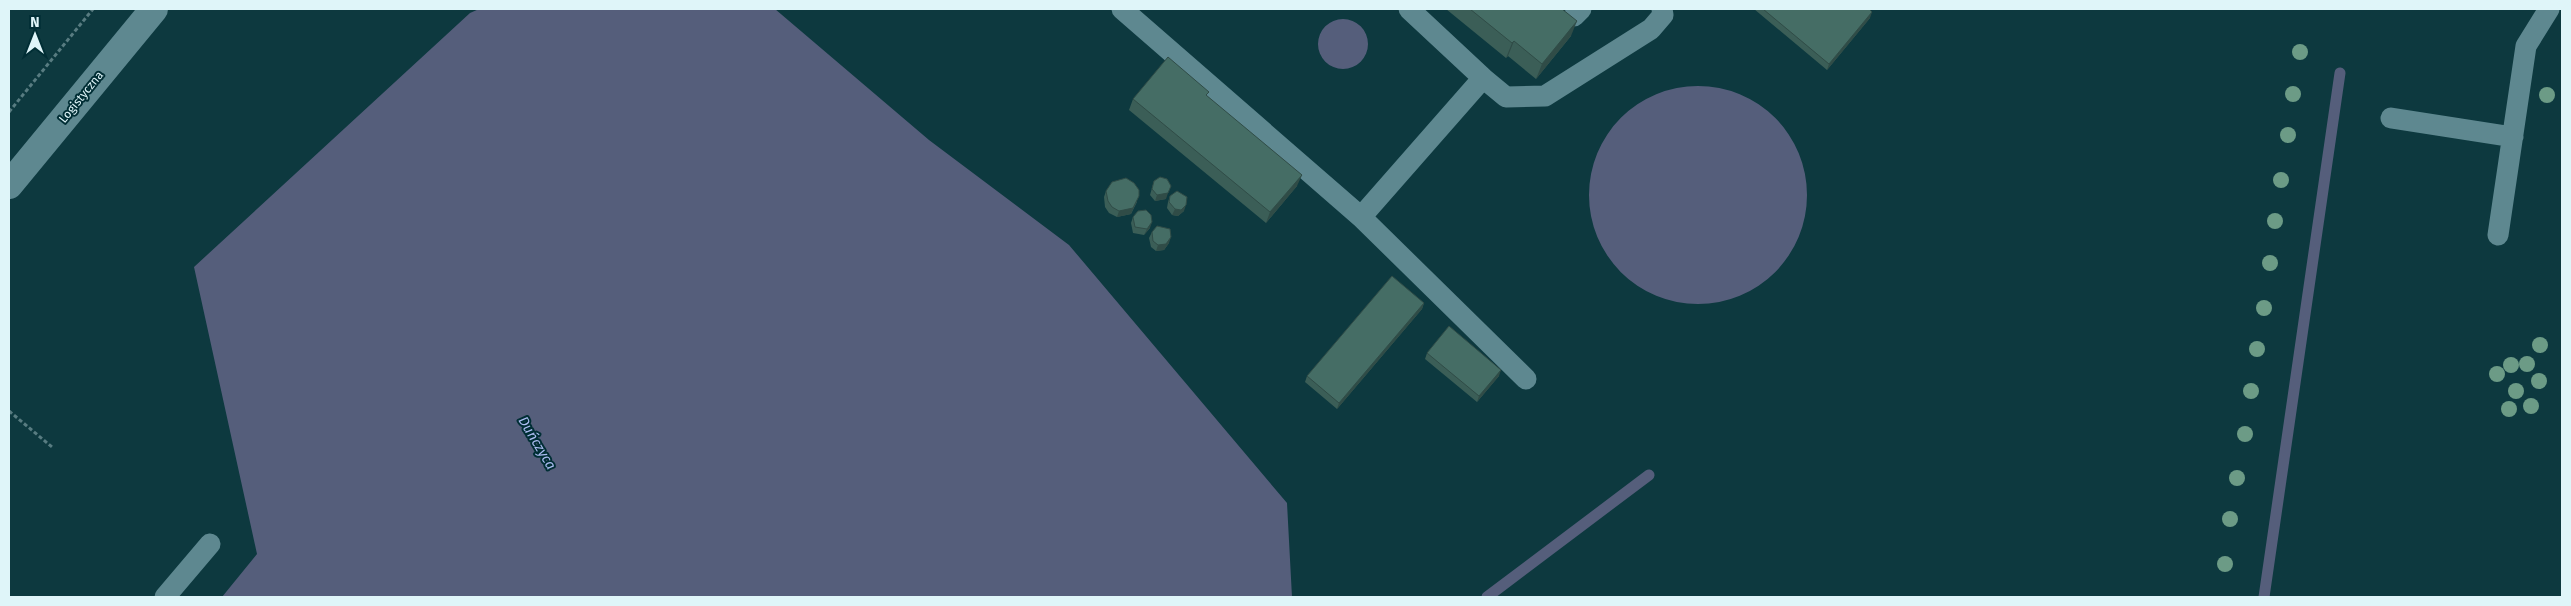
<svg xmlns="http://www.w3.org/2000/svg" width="2571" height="606" viewBox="0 0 2571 606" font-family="'Fira Sans',sans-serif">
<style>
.water{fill:#555e7b}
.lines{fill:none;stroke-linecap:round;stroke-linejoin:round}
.stream{stroke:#555e7b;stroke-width:11}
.path{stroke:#587c81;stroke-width:3;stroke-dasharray:4 2.5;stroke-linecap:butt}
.service{stroke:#5e8890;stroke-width:21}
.minor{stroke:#5e8890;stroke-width:28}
.tree{fill:#6c9b86}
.wall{fill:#3b5e57}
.shaded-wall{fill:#304c47}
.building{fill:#456d65;stroke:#304c47}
.labels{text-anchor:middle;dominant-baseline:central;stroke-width:4;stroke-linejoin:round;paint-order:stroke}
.street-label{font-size:12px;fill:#dff5f9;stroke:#012e35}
.water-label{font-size:14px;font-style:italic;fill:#abbcf1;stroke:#012e35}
</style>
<rect width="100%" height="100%" fill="#0d393f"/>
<path class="water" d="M 479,9 L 775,9 L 929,140 L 1069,245 L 1287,503 L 1292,597 L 222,597 L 257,554 L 194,267 L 470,13 Z
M1318 44a25 25 0 1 1 50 0a25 25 0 1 1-50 0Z
M1589 195a109 109 0 1 1 218 0a109 109 0 1 1-218 0Z"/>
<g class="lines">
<path class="stream" d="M 1487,597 L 1649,475
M 2264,597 L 2340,73"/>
<path class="path" d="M 9,112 L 93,9
M 9,411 L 52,447"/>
<path class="service" d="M 1122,9 L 1361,217 L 1483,78 L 1409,9
M 1574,16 L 1581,9
M 1483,78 L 1506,97 L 1545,96 L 1651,29 L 1663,15 L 1662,9
M 2391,118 L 2513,137
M 1361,217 L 1526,379
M 2498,235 L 2526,46 L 2549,9
M 165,597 L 210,544"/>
<path class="minor" d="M 9,185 L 154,9"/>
</g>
<g class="tree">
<circle cx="2300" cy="52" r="8"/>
<circle cx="2293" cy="94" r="8"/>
<circle cx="2547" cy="95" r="8"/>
<circle cx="2288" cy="135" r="8"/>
<circle cx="2281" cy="180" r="8"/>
<circle cx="2275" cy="221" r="8"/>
<circle cx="2270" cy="263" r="8"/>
<circle cx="2264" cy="308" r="8"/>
<circle cx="2540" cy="345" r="8"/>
<circle cx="2257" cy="349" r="8"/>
<circle cx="2527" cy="364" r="8"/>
<circle cx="2511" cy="365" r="8"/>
<circle cx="2497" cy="374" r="8"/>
<circle cx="2539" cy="381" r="8"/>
<circle cx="2251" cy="391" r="8"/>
<circle cx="2516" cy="391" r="8"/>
<circle cx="2531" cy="406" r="8"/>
<circle cx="2509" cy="409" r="8"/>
<circle cx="2245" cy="434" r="8"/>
<circle cx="2237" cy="478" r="8"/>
<circle cx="2230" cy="519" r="8"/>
<circle cx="2225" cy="564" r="8"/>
</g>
<path class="wall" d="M 1446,9 L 1562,9 L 1571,36 L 1536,79 L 1508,56 L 1506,58 Z
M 1754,9 L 1869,9 L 1870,18 L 1827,70 Z
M 1207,96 L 1297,186 L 1266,223 L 1129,110 L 1133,99 Z
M 1154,181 L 1166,199 L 1155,201 L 1150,195 Z
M 1106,191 L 1137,202 L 1131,214 L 1117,217 L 1109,213 L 1105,207 L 1104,197 Z
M 1170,196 L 1184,211 L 1178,216 L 1172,215 L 1167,208 L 1168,202 Z
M 1133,217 L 1150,228 L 1144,235 L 1133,233 L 1131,223 Z
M 1152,232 L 1169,243 L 1164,250 L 1156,251 L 1151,247 L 1149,238 Z
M 1424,303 L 1422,309 L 1337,409 L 1305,382 L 1307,376 Z
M 1427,353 L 1499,376 L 1477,402 L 1425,359 Z"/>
<path class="shaded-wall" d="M 1872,12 L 1870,18 L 1827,70 L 1829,64 Z
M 1577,21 L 1571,36 L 1536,79 L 1542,64 Z
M 1514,41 L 1508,56 L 1506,58 L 1512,43 Z
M 1302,175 L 1297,186 L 1266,223 L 1270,212 Z
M 1168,193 L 1166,199 L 1155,201 L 1157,195 Z
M 1139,196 L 1131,214 L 1117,217 L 1119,211 Z
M 1186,205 L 1184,211 L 1178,216 L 1172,215 L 1175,209 Z
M 1152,222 L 1150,228 L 1144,235 L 1147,229 Z
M 1171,237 L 1169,243 L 1164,250 L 1156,251 L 1158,245 Z
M 1424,303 L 1422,309 L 1337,409 L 1339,403 Z
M 1501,370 L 1499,376 L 1477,402 L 1479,396 Z"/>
<path class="building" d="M 1470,9 L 1562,9 L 1577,21 L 1542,64 L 1514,41 L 1512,43 Z
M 1763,9 L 1869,9 L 1872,12 L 1829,64 Z
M 1168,57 L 1209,92 L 1206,95 L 1302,175 L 1270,212 L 1133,99 Z
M 1160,177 L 1167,179 L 1171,186 L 1168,193 L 1157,195 L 1152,189 L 1154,181 Z
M 1126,178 L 1134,183 L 1139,190 L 1139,196 L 1133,208 L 1119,211 L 1112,207 L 1108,201 L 1106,191 L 1112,182 Z
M 1177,191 L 1187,197 L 1186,205 L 1181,210 L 1175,209 L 1169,202 L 1170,196 Z
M 1146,210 L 1151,215 L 1152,222 L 1147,229 L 1135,227 L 1133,217 L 1138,211 Z
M 1157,226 L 1170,229 L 1171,237 L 1166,244 L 1158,245 L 1153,241 L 1152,232 Z
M 1392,276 L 1424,303 L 1339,403 L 1307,376 Z
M 1449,326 L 1501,370 L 1479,396 L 1427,353 Z"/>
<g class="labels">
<g class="street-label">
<text transform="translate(81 97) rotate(-51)">Logistyczna</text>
</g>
<g class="water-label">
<text transform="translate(537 443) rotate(59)">Duńczyca</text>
</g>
</g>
<rect width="2571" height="606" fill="none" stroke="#dff5f9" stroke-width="20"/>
<g transform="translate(35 35)" stroke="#012e35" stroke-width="4" paint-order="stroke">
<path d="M0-4L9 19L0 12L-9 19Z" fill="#dff5f9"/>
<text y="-8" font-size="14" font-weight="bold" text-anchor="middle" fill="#dff5f9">N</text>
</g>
</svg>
